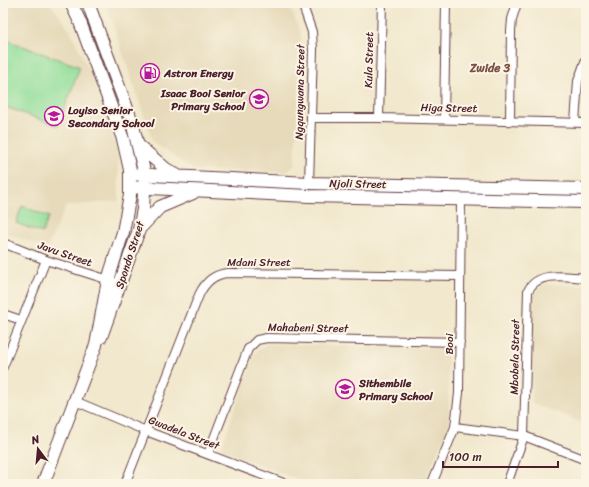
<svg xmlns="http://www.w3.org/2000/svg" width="589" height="487" viewBox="0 0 589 487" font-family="Sriracha,sans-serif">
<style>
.built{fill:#e6daba}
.garden{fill:#93de9b;stroke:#6e7e63}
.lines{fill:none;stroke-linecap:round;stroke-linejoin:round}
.street-casing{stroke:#633d43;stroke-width:10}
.secondary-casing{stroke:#633d43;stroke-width:14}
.street{stroke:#fff;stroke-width:8}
.secondary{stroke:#fff;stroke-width:12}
.labels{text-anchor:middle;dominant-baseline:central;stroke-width:4;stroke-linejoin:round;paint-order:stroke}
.street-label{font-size:11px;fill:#4a1f2b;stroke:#fcf5e5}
.poi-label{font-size:11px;font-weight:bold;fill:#4a1f2b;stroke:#fcf5e5;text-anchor:start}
.neighbourhood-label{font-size:12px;font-weight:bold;fill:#7d5145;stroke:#fcf5e5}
</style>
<rect width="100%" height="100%" fill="#fcf5e5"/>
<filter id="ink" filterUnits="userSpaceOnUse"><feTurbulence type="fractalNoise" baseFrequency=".025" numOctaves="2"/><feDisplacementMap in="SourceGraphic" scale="8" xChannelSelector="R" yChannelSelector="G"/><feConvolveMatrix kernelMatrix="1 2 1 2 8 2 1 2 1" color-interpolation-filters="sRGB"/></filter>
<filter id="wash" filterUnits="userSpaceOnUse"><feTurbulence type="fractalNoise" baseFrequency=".012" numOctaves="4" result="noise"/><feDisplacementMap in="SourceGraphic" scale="16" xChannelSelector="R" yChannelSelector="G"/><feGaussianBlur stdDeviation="0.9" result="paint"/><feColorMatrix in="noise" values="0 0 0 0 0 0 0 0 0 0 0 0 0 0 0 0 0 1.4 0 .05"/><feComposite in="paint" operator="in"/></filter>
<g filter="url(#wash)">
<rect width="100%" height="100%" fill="#f1e8cd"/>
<path class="built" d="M 3,3 L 49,3 L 54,8 L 71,32 L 93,80 L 118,152 L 119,201 L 66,206 L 47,248 L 3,232 Z
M 109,3 L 288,3 L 301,34 L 295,165 L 286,172 L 193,170 L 153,142 L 108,10 Z
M 544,284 L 586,286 L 586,424 L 532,403 L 532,296 Z
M 266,344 L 448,348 L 449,425 L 423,484 L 308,484 L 221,449 L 255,353 Z"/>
<path class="garden" d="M 3,39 L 80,67 L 58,126 L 3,106 Z
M 22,206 L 49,217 L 42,233 L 16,223 Z"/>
</g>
<g filter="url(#ink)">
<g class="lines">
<g class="street-casing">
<path id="street" d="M 302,3 L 312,32 L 313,50 L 309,183
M 312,118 L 379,118 L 586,123
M 379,118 L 382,3
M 444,119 L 446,3
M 510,121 L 511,31 L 512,19 L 517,3
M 575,122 L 578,81 L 586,59
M 3,243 L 46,260 L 112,281
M 3,314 L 21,320
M 3,367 L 46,260
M 75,401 L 146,431 L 286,484
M 455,427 L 524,436 L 586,460
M 208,454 L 248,349 L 257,340 L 267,338 L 460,342
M 125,484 L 199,295 C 205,282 214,274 228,273 L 460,276
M 432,484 L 455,427 L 459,393 L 461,199
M 507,484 L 524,436 L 528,291 C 538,270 568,277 586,278"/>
</g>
<g class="secondary-casing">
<path id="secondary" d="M 88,3 L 132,122 L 145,175 L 143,209 L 139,230 L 101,337
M 139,146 L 166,169 L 178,176
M 130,174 L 309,183 L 586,189
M 130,187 L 309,196 L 586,202
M 141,227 L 160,207 L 193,193
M 43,484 L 96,345 L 108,280 L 123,232 L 130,195 L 130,170 L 123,139 L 80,22 L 71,3"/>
</g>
<use href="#street" class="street"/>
<use href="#secondary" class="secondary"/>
</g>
</g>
<defs>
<g id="fuel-ring" transform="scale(1)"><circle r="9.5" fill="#fcf5e5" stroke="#b5179e" stroke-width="1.5"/><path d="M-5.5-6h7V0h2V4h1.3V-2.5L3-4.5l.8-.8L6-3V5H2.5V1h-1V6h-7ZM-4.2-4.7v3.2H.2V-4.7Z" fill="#b5179e"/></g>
<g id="school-ring" transform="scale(1)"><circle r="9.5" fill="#fcf5e5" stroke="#b5179e" stroke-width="1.5"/><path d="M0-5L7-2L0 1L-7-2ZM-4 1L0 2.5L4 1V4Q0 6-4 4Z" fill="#b5179e"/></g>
</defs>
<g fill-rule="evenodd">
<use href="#fuel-ring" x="150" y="73"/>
<use href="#school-ring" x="259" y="99"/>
<use href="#school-ring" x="54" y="116"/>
<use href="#school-ring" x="345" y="389"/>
</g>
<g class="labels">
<g class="street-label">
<text transform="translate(369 60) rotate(-89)">Kula Street</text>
<text transform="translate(300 92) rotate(-89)">Ngqungwana Street</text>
<text transform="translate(449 108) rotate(1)">Higa Street</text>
<text transform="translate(358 184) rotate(1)">Njoli Street</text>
<text transform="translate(65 254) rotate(19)">Javu Street</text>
<text transform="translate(130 255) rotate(-72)">Spondo Street</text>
<text x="259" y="262">Mdani Street</text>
<text transform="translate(308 328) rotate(1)">Mahabeni Street</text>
<text transform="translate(449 344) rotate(-90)">Booi</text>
<text transform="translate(515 357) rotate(-89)">Mbobela Street</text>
<text transform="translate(184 433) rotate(21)">Gwadela Street</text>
</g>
<g class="poi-label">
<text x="164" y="73">Astron Energy</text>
<text x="245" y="93" text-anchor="end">Isaac Booi Senior<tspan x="245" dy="13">Primary School</tspan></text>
<text x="68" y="110">Loyiso Senior<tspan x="68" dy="13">Secondary School</tspan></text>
<text x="359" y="383">Sithembile<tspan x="359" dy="13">Primary School</tspan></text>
</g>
<g class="neighbourhood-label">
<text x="490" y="68">Zwide 3</text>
</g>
</g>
<rect width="589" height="487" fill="none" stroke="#fcf5e5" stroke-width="16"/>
<g transform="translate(38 449) rotate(344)" stroke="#fcf5e5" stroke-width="3" paint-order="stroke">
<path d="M0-3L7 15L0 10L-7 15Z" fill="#4a1f2b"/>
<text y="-6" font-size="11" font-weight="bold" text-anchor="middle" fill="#4a1f2b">N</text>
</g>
<path d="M443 461v6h115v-6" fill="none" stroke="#4a1f2b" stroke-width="2"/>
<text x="449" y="461" font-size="12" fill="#4a1f2b" stroke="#fcf5e5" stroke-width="3" paint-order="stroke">100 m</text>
</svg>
